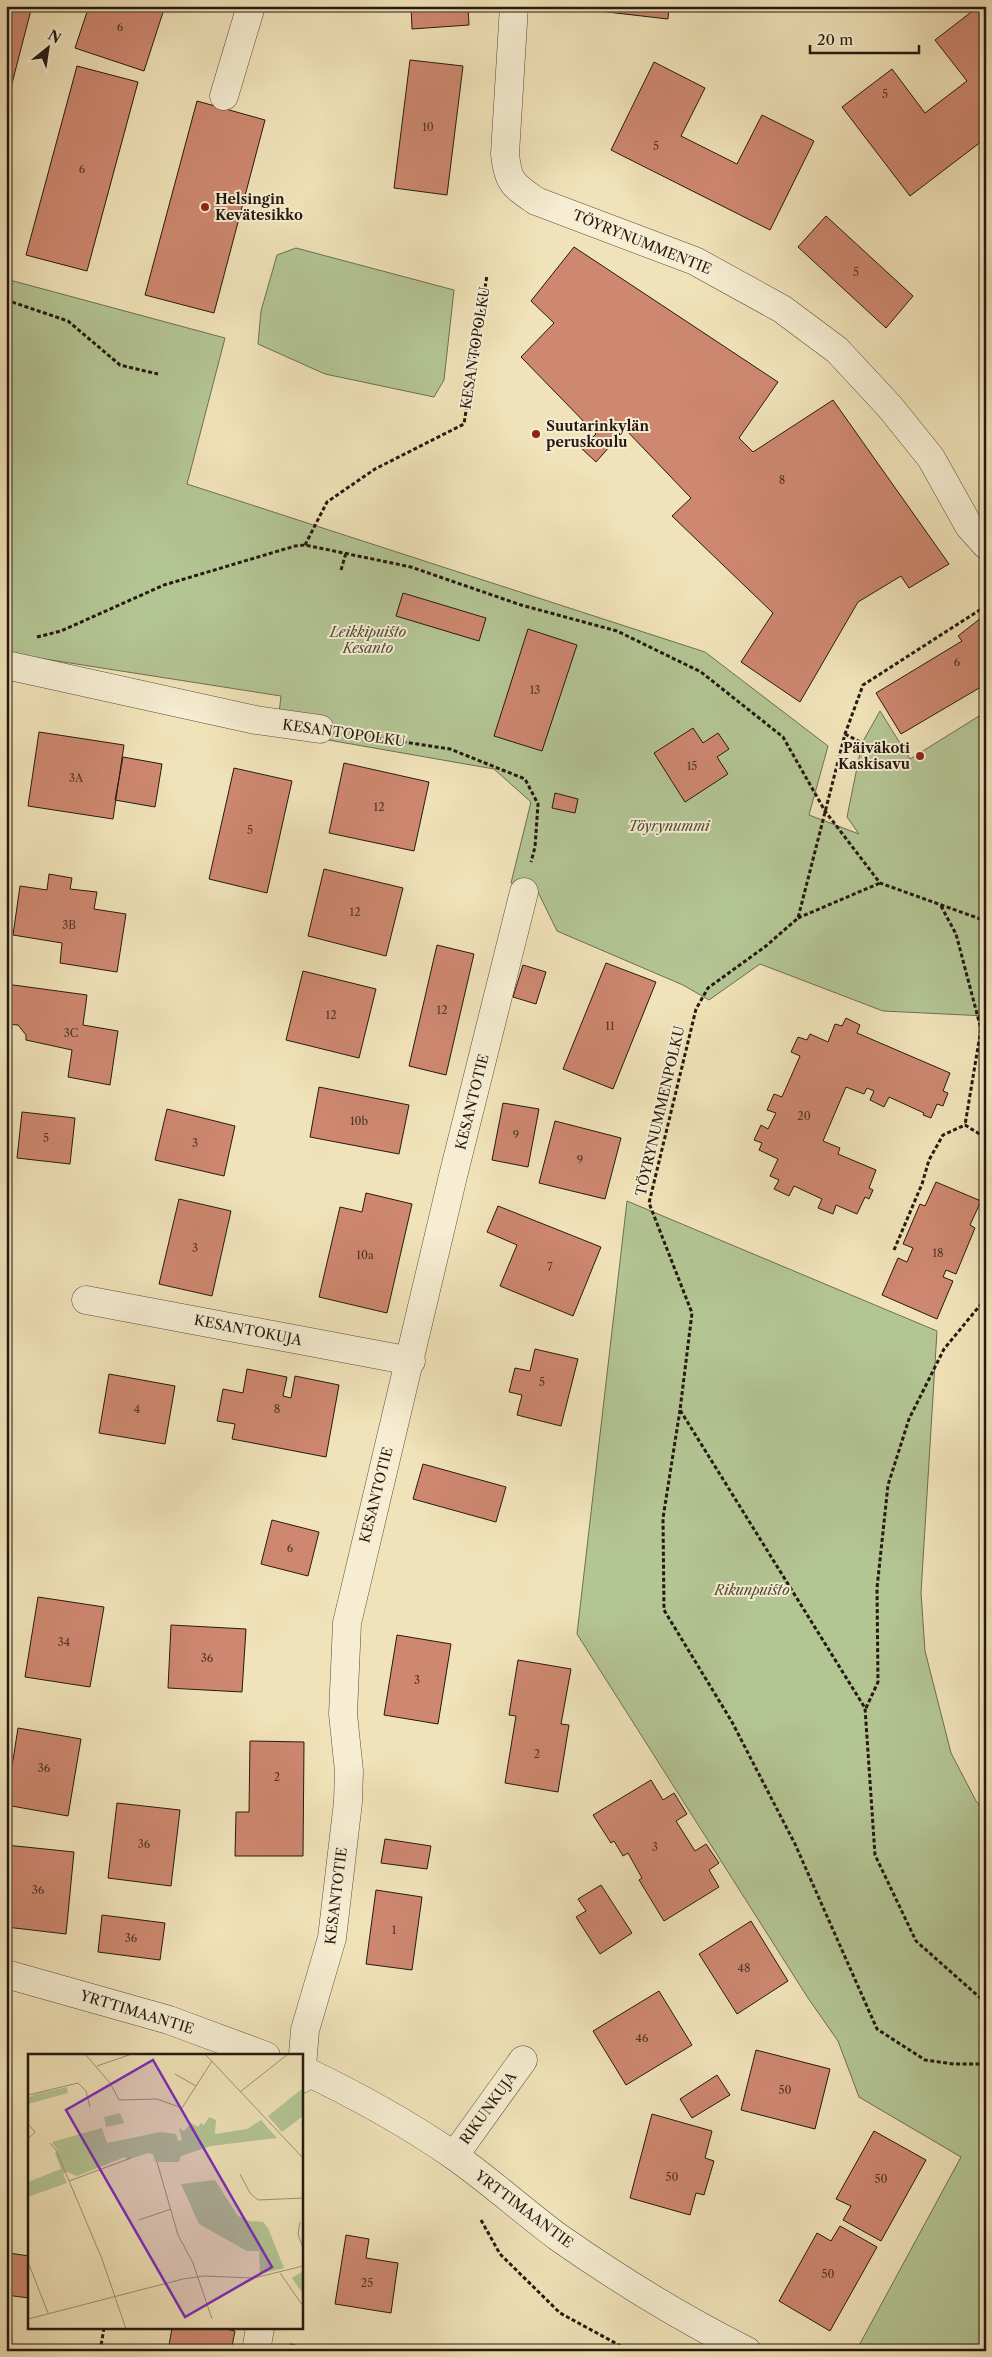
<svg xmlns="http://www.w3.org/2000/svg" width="992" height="2357" viewBox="0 0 992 2357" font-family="'Libre Caslon Text',serif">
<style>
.green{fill:#b4c594;stroke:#6c6f52}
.building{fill:#ce8870;stroke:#251910}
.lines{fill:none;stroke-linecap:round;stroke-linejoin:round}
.minor-casing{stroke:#584c3a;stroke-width:29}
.path{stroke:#251910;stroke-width:3;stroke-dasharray:4 2.5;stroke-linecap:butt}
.minor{stroke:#f6edd2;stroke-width:28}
.poi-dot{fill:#8f2418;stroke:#f6edd2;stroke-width:2}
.labels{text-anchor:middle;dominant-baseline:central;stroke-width:4;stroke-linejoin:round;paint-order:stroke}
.number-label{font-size:11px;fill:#4f3528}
.poi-label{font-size:14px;font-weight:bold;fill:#251910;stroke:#f6edd2;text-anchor:start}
.street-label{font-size:14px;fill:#251910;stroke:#f6edd2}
.park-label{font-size:14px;font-style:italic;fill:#504d38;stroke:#f6edd2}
.inset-road{fill:none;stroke:#9f9275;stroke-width:1}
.view{fill:#7b2cbf;fill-opacity:0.15;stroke:#7b2cbf;stroke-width:2.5}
.inset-edge{fill:none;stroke:#251910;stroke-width:2.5}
</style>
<rect width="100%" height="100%" fill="#f1e3b9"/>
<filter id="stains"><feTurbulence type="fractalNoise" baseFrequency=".004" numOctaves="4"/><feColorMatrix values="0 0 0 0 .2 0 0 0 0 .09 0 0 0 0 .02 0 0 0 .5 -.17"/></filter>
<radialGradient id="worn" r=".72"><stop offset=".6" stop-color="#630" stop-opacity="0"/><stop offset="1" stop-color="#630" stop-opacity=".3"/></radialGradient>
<path class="green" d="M 296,248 L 454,290 L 444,380 L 434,397 L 325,374 L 258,344 L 261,311 L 277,255 Z
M 6,279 L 225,338 L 187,484 L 705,652 L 828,746 L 809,815 L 859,834 L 847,817 L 862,743 L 880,711 L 910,759 L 979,716 L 986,729 L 986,1016 L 883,1011 L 760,964 L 709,1000 L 683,985 L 557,931 L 537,890 L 511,883 L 531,802 L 494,769 L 277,731 L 281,696 L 6,653 Z
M 627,1201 L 937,1331 L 921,1593 L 925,1651 L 951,1753 L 976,1801 L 986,1813 L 986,2351 L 856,2351 L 961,2157 L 859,2097 L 838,2041 L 808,1998 L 577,1634 Z"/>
<path class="building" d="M 6,6 L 32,6 L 9,95 L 6,95 Z
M 89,6 L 165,6 L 144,71 L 75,48 Z
M 411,6 L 468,6 L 469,25 L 412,29 Z
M 555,6 L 669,6 L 668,19 Z
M 979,6 L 984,6 L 986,9 L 986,138 L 910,196 L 842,107 L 892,69 L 925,113 L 967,81 L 935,40 Z
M 410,60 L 463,66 L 447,195 L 394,188 Z
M 654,62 L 705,88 L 681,136 L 737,164 L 762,115 L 814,141 L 770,230 L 611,150 Z
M 77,66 L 138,82 L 87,271 L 26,255 Z
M 197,101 L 265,120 L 214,313 L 145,295 Z
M 826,216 L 913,296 L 886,328 L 798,247 Z
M 574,247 L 778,382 L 739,438 L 753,452 L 833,400 L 949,564 L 909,588 L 901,576 L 858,602 L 800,702 L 741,662 L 773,613 L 672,516 L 691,498 L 625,429 L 596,462 L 581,448 L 596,434 L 521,357 L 554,323 L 531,301 Z
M 403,593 L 486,618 L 479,641 L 396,616 Z
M 986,614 L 986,684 L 901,734 L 876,693 L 962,641 L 958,636 Z
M 528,629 L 577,645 L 542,751 L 494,736 Z
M 693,728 L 703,743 L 718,733 L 729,749 L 717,757 L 728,774 L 685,802 L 654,753 Z
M 39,732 L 124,745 L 113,819 L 28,806 Z
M 123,757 L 162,764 L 155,807 L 115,800 Z
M 344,763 L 429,782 L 414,851 L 329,833 Z
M 234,768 L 292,781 L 267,893 L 209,879 Z
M 555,793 L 578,799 L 575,813 L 552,808 Z
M 324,869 L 403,888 L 386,956 L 308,936 Z
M 49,874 L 72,878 L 70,889 L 97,892 L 94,909 L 126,914 L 117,972 L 60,963 L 62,943 L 13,935 L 20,886 L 47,890 Z
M 437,945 L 474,954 L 446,1075 L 409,1066 Z
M 606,963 L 656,982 L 613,1089 L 563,1069 Z
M 523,965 L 546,972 L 536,1004 L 513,997 Z
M 303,971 L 376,989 L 359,1058 L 286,1040 Z
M 6,984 L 87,995 L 83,1025 L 118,1031 L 110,1085 L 68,1077 L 72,1050 L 26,1040 L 26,1035 L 18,1025 L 6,1024 Z
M 846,1018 L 860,1025 L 857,1033 L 950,1073 L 943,1091 L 948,1093 L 943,1106 L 937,1104 L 931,1118 L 923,1115 L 924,1113 L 889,1097 L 884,1107 L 870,1100 L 874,1091 L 867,1088 L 864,1094 L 846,1087 L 823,1141 L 840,1148 L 838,1154 L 876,1170 L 869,1188 L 873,1190 L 869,1199 L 865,1197 L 857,1214 L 836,1205 L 833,1214 L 818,1208 L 822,1199 L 794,1186 L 789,1196 L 774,1189 L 779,1180 L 770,1176 L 778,1159 L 759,1150 L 762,1143 L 754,1140 L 761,1125 L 768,1129 L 776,1113 L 767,1110 L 774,1094 L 782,1097 L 800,1056 L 791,1052 L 798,1037 L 807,1040 L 810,1034 L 828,1042 L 835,1024 L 842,1026 Z
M 319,1087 L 409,1105 L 399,1154 L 310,1137 Z
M 503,1103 L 539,1109 L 528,1167 L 492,1160 Z
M 167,1109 L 235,1126 L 224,1176 L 155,1160 Z
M 22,1112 L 75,1118 L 70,1164 L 17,1158 Z
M 555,1121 L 621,1138 L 605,1199 L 539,1183 Z
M 936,1182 L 981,1201 L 970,1225 L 975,1228 L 956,1274 L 946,1270 L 943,1277 L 953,1281 L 937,1319 L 882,1295 L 898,1258 L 907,1262 L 913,1248 L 903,1244 L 920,1204 L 925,1206 Z
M 366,1193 L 412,1204 L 387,1313 L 319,1297 L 340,1207 L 362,1212 Z
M 179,1199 L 231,1211 L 212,1296 L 159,1284 Z
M 498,1206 L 601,1247 L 573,1316 L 500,1286 L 517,1245 L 487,1232 Z
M 535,1349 L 578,1359 L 561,1426 L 517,1415 L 522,1395 L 509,1392 L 515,1368 L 530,1371 Z
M 247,1369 L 287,1377 L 283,1396 L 291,1398 L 295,1376 L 339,1385 L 326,1457 L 232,1439 L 235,1424 L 217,1421 L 223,1389 L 243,1393 Z
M 109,1374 L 175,1386 L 165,1444 L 99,1433 Z
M 423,1464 L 506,1487 L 496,1522 L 413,1499 Z
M 272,1520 L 319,1532 L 308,1576 L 261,1564 Z
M 38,1597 L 104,1607 L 90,1687 L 25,1677 Z
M 171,1625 L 246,1629 L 242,1692 L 168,1688 Z
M 397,1635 L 451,1644 L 438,1724 L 384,1715 Z
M 518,1660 L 571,1669 L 561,1724 L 569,1725 L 558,1792 L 505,1783 L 516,1716 L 509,1715 Z
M 18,1728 L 81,1739 L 68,1816 L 6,1805 Z
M 250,1741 L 304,1742 L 303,1856 L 235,1856 L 236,1812 L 249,1812 Z
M 651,1780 L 663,1800 L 674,1793 L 687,1814 L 676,1821 L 695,1851 L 706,1844 L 719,1863 L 709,1870 L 719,1887 L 664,1921 L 639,1880 L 642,1878 L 628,1853 L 623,1856 L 614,1841 L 611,1843 L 593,1815 Z
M 117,1803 L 180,1810 L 171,1886 L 108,1878 Z
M 385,1839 L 431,1846 L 427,1869 L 381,1863 Z
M 6,1845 L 74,1852 L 66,1934 L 6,1927 Z
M 601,1885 L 632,1933 L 600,1954 L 576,1917 L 586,1911 L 578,1899 Z
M 376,1890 L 422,1897 L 412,1970 L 366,1964 Z
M 102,1915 L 165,1923 L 160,1960 L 98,1952 Z
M 751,1921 L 788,1981 L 737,2014 L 699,1954 Z
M 659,1991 L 692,2045 L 626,2085 L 593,2031 Z
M 756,2050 L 830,2069 L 815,2129 L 741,2110 Z
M 717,2075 L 730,2095 L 692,2118 L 680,2099 Z
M 652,2114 L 712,2131 L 705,2158 L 714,2161 L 704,2195 L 696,2193 L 690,2215 L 630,2198 Z
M 874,2131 L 926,2160 L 881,2241 L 843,2220 L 851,2206 L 836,2199 Z
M 840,2226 L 877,2247 L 830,2331 L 779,2301 L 817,2233 L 831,2241 Z
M 346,2235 L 369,2239 L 366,2258 L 398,2263 L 391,2313 L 335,2304 Z
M 9,2253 L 29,2256 L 29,2298 L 6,2295 Z
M 172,2328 L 221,2328 L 235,2331 L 231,2351 L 168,2351 Z
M 290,2344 L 330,2351 L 289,2351 Z"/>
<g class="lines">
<g class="minor-casing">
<path id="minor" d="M 514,6 L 505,154 C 508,183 513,185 536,201 L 695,261 L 782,309 L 837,350 L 890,407 L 931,458 L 969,526 L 986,545
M 224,96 L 251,6
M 6,665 L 256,720 L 320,729
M 86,1300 L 411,1361
M 6,1974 L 169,2020 L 266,2056
M 301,2069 C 354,2094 405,2122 453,2155 C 490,2181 523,2211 558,2237 C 618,2279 681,2318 747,2351
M 301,2079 L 305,2030 L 332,1938 L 348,1802 L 349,1771 L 343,1714 L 347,1623 L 453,1176 L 524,892
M 454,2156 L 523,2060
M 256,2351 L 260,2328"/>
</g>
<path class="path" d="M 6,300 L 68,321 L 120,365 L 158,374
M 305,545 L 327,502 L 375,469 L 464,424 L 487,275
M 341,570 L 346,553
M 986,606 L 863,685 L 845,734 L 798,918 L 766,946 L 708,988 L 696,1009 L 649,1203 L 692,1313 L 680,1410 L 865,1708 L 875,1855 L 916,1941 L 986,2003
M 37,637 L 61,631 L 164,585 L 295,546 L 305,545 L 411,567 L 521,605 L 617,631 L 701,672 L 783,737 L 825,811 L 880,883 L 986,921
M 351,734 L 450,749 L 525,779 L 538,804 L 535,847 L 531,862
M 845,734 L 862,743
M 941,906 L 956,934 L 981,1029 L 965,1125
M 798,918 L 880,883
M 894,1250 L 922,1184 L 929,1160 L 943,1135 L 965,1125 L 986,1138
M 680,1410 L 663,1518 L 664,1610 L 732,1722 L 795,1844 L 877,2029 L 925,2060 L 954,2064 L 986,2064
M 866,1708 L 878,1682 L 877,1588 L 888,1485 L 909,1419 L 944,1349 L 986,1298
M 481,2220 L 500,2254 L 560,2313 L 630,2351
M 100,2351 L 104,2328"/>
<use href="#minor" class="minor"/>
</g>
<g class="poi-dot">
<circle cx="205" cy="207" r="5"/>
<circle cx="536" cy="434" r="5"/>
<circle cx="920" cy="756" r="5"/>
</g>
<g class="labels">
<g class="number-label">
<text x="120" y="27">6</text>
<text x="885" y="94">5</text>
<text x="428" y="127">10</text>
<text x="656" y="146">5</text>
<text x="82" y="169">6</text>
<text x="856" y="272">5</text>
<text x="782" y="480">8</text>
<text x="957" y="662">6</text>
<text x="535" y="690">13</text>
<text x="692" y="766">15</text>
<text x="76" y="778">3A</text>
<text x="379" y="807">12</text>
<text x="250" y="830">5</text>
<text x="355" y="912">12</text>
<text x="69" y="925">3B</text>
<text x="442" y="1010">12</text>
<text x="331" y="1015">12</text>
<text x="610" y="1026">11</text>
<text x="71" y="1033">3C</text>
<text x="804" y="1116">20</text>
<text x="359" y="1121">10b</text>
<text x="516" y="1135">9</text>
<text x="46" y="1138">5</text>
<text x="195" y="1143">3</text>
<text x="580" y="1160">9</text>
<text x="195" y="1248">3</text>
<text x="938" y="1253">18</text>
<text x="365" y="1255">10a</text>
<text x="550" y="1267">7</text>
<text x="542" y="1382">5</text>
<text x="137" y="1409">4</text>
<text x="277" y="1409">8</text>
<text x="290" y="1548">6</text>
<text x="64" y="1642">34</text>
<text x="207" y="1658">36</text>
<text x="417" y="1680">3</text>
<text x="537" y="1754">2</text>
<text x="44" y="1768">36</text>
<text x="277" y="1777">2</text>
<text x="144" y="1844">36</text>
<text x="655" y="1847">3</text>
<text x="38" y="1890">36</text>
<text x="394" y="1930">1</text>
<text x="131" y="1938">36</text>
<text x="744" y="1968">48</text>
<text x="642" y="2038">46</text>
<text x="785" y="2090">50</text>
<text x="672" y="2177">50</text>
<text x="881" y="2179">50</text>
<text x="828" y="2274">50</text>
<text x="367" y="2283">25</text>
</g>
<g class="poi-label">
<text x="215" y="199">Helsingin<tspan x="215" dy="16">Kevätesikko</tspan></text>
<text x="546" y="426">Suutarinkylän<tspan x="546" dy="16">peruskoulu</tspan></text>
<text x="910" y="748" text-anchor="end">Päiväkoti<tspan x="910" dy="16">Kaskisavu</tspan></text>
</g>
<g class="street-label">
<text transform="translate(642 242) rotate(22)">TÖYRYNUMMENTIE</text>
<text transform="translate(475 348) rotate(-81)">KESANTOPOLKU</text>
<text transform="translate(344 733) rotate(8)">KESANTOPOLKU</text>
<text transform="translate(472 1102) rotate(-76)">KESANTOTIE</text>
<text transform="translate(660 1111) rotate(-77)">TÖYRYNUMMENPOLKU</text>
<text transform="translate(248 1330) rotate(11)">KESANTOKUJA</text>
<text transform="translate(376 1495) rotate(-76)">KESANTOTIE</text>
<text transform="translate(336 1896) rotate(-83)">KESANTOTIE</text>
<text transform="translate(137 2012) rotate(17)">YRTTIMAANTIE</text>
<text transform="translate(488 2108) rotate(-54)">RIKUNKUJA</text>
<text transform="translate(524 2209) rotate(37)">YRTTIMAANTIE</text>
</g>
<g class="park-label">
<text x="368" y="632">Leikkipuisto<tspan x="368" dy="16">Kesanto</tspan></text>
<text x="669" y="826">Töyrynummi</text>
<text x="752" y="1590">Rikunpuisto</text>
</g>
</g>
<g transform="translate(28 2054)">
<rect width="275" height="275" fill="#f1e3b9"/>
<path d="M 39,33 L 40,39 L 0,50 L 0,44 L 7,40 ZM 275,34 L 275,62 L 254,78 L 240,62 ZM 92,59 L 96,69 L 78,73 L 76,63 ZM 181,63 L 188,66 L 187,80 L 219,75 L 233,66 L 249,84 L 183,92 L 153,102 L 151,108 L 127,108 L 125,100 L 120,99 L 99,106 L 97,103 L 49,122 L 39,118 L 35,120 L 39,129 L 0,143 L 0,128 L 33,115 L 27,99 L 30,97 L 24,88 L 74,74 L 79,89 L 132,78 L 148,80 L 150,87 L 154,86 L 151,74 L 156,77 L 163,69 L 170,73 L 173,69 L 176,71 ZM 187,126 L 210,162 L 221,167 L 235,168 L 240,174 L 256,214 L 232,220 L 231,197 L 219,197 L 171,170 L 153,130 ZM 275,217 L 275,240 L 264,224 Z" fill="#b4c594"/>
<path class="inset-road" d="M 57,0 L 82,29 L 91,46 L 129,45 L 154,54 L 184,7M 177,0 L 275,104M 69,12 L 101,1M 147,20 L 168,32M 212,38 L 260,0M 0,41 L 50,29 L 58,37 L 62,53M 0,70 L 7,78 L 0,85M 22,89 L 28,96 L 74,205 L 98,275M 129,108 L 150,181 L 165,209 L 184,265M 212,120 L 222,139 L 230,146 L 275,144M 41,127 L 103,104M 111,166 L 143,155M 272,168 L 270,180 L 275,194M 0,208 L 20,259M 252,219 L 275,252M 0,265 L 155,225 L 176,222 L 226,224 L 275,212"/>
<path class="view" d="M 125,6 L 244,213 L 157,263 L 38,56 Z"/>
<rect width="275" height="275" class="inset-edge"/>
</g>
<rect width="992" height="2357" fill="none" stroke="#f1e3b9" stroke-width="25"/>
<rect x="8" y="8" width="977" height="2342" fill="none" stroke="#251910" stroke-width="2.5"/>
<rect x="12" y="12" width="967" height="2332" fill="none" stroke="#251910"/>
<g transform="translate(48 48) rotate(30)" stroke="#f6edd2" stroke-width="4" paint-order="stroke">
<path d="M0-4L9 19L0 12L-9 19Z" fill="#251910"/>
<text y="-8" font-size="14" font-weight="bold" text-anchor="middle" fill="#251910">N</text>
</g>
<path d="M810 45v8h109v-8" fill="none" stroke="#251910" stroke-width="2.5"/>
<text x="817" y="45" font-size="15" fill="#251910" stroke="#f6edd2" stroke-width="4" paint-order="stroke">20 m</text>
<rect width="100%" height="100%" filter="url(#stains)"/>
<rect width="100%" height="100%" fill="url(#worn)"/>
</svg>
